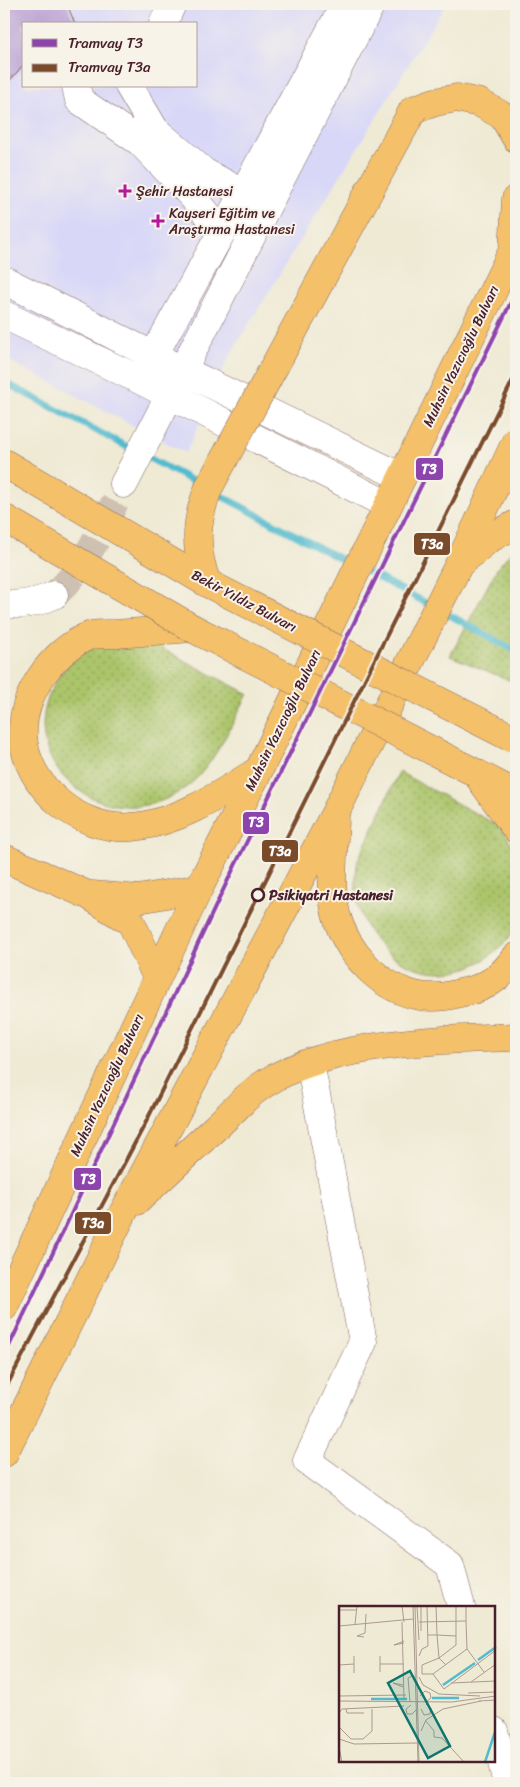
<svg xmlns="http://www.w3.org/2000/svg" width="520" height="1787" viewBox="0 0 520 1787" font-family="Sriracha,sans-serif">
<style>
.built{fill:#d8d7f8;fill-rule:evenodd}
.grass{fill:url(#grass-dots);stroke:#7a724b}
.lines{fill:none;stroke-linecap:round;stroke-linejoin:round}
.stream{stroke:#52bbcf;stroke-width:7}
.building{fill:#baa2d4}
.minor-tunnel{stroke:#cec1b2;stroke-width:28;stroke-dasharray:28 14;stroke-linecap:butt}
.minor-casing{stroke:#846666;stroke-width:29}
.major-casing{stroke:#846666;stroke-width:29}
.highway-casing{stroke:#846666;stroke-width:29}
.minor{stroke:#fff;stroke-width:28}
.major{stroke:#f4c16a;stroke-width:28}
.highway{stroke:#f4c16a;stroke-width:28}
.major-bridge-casing{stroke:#846666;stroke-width:29;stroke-linecap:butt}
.highway-bridge-casing{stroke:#846666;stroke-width:29;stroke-linecap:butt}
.major-bridge{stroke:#f4c16a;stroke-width:28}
.highway-bridge{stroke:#f4c16a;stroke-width:28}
.tram-1-casing{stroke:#f7f3e8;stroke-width:8}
.tram-2-casing{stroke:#f7f3e8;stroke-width:8}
.tram-1{stroke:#8e44ad;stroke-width:4}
.tram-2{stroke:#7a4b2a;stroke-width:4}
.poi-dot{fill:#b5179e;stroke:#f7f3e8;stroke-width:2}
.stop-dot{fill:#f7f3e8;stroke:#4a1f2b;stroke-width:2.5}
.labels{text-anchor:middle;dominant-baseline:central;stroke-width:4;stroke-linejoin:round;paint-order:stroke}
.poi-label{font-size:14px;fill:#4a1f2b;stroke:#f7f3e8;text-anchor:start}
.street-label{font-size:14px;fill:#4a1f2b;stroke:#f7f3e8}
.stop-label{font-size:14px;font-weight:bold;fill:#4a1f2b;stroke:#f7f3e8;text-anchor:start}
.inset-river{fill:none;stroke:#52bbcf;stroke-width:2.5}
.inset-road{fill:none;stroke:#ad9990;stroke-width:1}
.view{fill:#0f766e;fill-opacity:0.15;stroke:#0f766e;stroke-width:2.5}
.inset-edge{fill:none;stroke:#4a1f2b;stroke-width:2.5}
.line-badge{stroke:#f7f3e8;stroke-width:2}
.badge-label{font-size:14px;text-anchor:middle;font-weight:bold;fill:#fff}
</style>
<defs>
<pattern id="grass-dots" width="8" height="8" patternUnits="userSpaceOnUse" patternTransform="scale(1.25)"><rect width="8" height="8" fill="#abc56b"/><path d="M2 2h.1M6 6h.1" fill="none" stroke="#8d9f58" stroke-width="1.8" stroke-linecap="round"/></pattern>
</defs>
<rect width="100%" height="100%" fill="#f7f3e8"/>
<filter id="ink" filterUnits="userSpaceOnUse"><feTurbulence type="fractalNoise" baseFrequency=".02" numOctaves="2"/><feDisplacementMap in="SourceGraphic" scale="10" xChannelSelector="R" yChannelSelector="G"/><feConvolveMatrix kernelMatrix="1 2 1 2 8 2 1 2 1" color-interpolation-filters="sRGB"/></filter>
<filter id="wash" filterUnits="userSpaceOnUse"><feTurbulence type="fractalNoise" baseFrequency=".0096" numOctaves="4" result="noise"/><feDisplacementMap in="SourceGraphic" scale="20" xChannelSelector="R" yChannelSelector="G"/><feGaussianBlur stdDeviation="1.12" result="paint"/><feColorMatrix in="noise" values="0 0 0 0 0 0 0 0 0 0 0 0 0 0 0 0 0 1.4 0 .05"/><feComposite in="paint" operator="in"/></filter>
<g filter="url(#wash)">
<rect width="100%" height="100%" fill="#efead4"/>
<path class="built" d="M 4,4 L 446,4 L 230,355 L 186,453 L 4,358 ZM 24,24 L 196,24 L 196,86 L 24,86 Z"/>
<path class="grass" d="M 516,546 L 516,683 L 450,656 L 498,567 Z
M 143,642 L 159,647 L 248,694 C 232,723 215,764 189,785 C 115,845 7,768 55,683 C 64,667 77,655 94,647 C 104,643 131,643 143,642 Z
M 399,772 L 501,827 C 519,854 516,861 516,892 C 516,902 519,917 516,926 C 512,937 500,948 491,955 C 441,992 374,965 358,906 C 354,891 355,876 358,860 Z"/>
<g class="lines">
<path class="stream" d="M 4,382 L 135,451
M 145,456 L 204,487
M 214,492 L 352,565
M 362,569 L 432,606
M 442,611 L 516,651"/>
</g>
<g id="blocks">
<path class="building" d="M 4,4 L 67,4 L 75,24 L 24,24 L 24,64 L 4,87 Z"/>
</g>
</g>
<g filter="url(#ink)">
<use href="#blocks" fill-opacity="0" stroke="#846666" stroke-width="1"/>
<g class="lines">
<path class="minor-tunnel" d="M 54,595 C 85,570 106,519 124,484"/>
<g class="minor-casing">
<path id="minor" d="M 163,24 L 172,4
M 76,86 L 79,100 L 140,142 L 193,197 L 222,232
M 129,86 L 155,130 L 204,172 L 243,193
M 4,280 L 182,370 L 402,477
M 4,315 L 140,380 L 388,505
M 145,371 L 235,208 L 345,4
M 124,484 L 371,4
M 4,604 C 22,606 37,603 54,595
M 310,1063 L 363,1342 L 307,1461 L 450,1565 L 461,1607
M 494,1731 L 507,1783"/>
</g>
<g class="major-casing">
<path id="major" d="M 4,463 L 21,473
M 476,773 L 516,794"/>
</g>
<g class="highway-casing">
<path id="highway" d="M 413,110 L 435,102 L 457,98 L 480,103 L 503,116 L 516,138
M 513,250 L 516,199
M 464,560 L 489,539 L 516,524
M 192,628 C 166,630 141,632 116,634 C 107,634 94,633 86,637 C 51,654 22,694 23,734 C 25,787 80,832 132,827 C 178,823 221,794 259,770
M 476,773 L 516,829
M 335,819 C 334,848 329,887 336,914 C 346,951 377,986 415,995 C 430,999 445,997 460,993 C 471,991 482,988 492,981 C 502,975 509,966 516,957
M 4,858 L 88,895 L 131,922 L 157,978
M 92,895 L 139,899 L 199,888
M 137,1201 C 163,1176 189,1152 215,1128 C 228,1116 240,1103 253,1092 C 317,1041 438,1040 516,1037
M 4,1307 L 199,888 L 259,770 L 516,244
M 4,1453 L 122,1215 L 335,813 L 458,566 L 516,441"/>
</g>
<use href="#minor" class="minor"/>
<use href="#major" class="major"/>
<use href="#highway" class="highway"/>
<g class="major-bridge-casing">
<path id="major-bridge" d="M 21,473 L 207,583 L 510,737
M 4,518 L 192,628 L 476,773"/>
</g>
<g class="highway-bridge-casing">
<path id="highway-bridge" d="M 207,583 C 194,548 195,522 209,487 L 413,110"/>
</g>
<use href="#major-bridge" class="major-bridge"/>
<use href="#highway-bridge" class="highway-bridge"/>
<g class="tram-1-casing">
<path id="tram-1" d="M 4,1357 L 226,884 L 516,292"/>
</g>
<g class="tram-2-casing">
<path id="tram-2" d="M 4,1391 L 146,1122 L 516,374"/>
</g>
<use href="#tram-1" class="tram-1"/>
<use href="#tram-2" class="tram-2"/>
</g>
</g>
<g class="poi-dot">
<path d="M122.5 183.5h5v5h5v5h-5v5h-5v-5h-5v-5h5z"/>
<path d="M155.5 213.5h5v5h5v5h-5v5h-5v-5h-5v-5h5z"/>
</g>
<circle class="stop-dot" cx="258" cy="895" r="6"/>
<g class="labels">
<g class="poi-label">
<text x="136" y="191">Şehir Hastanesi</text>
<text x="169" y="213">Kayseri Eğitim ve<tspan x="169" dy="16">Araştırma Hastanesi</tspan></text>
</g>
<g class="street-label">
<text transform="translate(461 356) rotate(-64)">Muhsin Yazıcıoğlu Bulvarı</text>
<text transform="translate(244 601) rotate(28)">Bekir Yıldız Bulvarı</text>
<text transform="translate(283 720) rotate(-64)">Muhsin Yazıcıoğlu Bulvarı</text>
<text transform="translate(107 1085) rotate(-65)">Muhsin Yazıcıoğlu Bulvarı</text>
</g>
<g class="stop-label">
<text x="269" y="895">Psikiyatri Hastanesi</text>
</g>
</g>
<g transform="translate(339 1606)">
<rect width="156" height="156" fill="#efead4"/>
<path class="inset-river" d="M 139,54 L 157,41M 104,79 L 136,57M 93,92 L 120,92M 32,93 L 68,93M 146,156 L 156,126"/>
<path class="inset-road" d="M 63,0 L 65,16M 74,0 L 79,156M 76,0 L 80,156M 78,0 L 80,34M 82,0 L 82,25M 117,0 L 117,30 L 98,29 L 100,52 L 83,59 L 83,68 L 94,68 L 128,43 L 127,15M 0,4 L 18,4M 63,16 L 65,94M 80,16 L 127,15 L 127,0M 16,18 L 18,0M 0,20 L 74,13M 89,29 L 98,29 L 97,0M 25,31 L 18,30 L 26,27 L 27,8M 65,35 L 55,39 L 65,37M 128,43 L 145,66M 15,50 L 15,67M 41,50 L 41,66M 80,50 L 83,43 L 89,40 L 88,0M 41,58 L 65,58M 0,59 L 15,58M 107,59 L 100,52 L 117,39 L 117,30M 94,68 L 105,83 L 157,44M 80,71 L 84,79 L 100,88 L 141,90M 132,76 L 157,58M 112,77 L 157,75M 64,81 L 54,77 L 64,79M 129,87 L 157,86M 0,90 L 67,89M 81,90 L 86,85 L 91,87 L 92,92 L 87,96M 0,95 L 113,96 L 157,90M 140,95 L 157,94M 71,96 L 69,72 L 73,70 L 77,76M 72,99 L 67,103 L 68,108 L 73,108 L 78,103M 7,103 L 8,107 L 25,107M 33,103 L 33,125 L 24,133 L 12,133 L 0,121 L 0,107 L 3,103 L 65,100M 82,103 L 85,109 L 91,108 L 92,102 L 87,98M 87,115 L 95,125 L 95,131 L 103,132 L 125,156M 82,125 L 87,114 L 104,103 L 142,95M 0,133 L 15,138 L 78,137M 0,141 L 3,156"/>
<path class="view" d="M 71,65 L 111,140 L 89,152 L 49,77 Z"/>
<rect width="156" height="156" class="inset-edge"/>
</g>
<g class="line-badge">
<rect x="415" y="457" width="29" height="24" rx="5" fill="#8e44ad"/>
<rect x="413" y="532" width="38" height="24" rx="5" fill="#7a4b2a"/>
<rect x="242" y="811" width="28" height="24" rx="5" fill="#8e44ad"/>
<rect x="261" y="839" width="38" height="24" rx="5" fill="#7a4b2a"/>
<rect x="73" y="1167" width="29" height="24" rx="5" fill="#8e44ad"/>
<rect x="74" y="1211" width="38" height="24" rx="5" fill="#7a4b2a"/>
</g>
<g class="badge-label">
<text x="429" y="474">T3</text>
<text x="432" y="549">T3a</text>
<text x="256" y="827">T3</text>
<text x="280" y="856">T3a</text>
<text x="88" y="1184">T3</text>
<text x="93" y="1228">T3a</text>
</g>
<rect width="520" height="1787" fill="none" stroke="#f7f3e8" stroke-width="20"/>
<rect x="22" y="22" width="175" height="65" fill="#f7f3e8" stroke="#b29e9c"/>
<rect x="32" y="39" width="25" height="8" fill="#8e44ad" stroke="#b29e9c"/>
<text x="68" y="48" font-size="15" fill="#4a1f2b">Tramvay T3</text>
<rect x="32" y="64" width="25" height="8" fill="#7a4b2a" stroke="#b29e9c"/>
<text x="68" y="72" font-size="15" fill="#4a1f2b">Tramvay T3a</text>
</svg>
